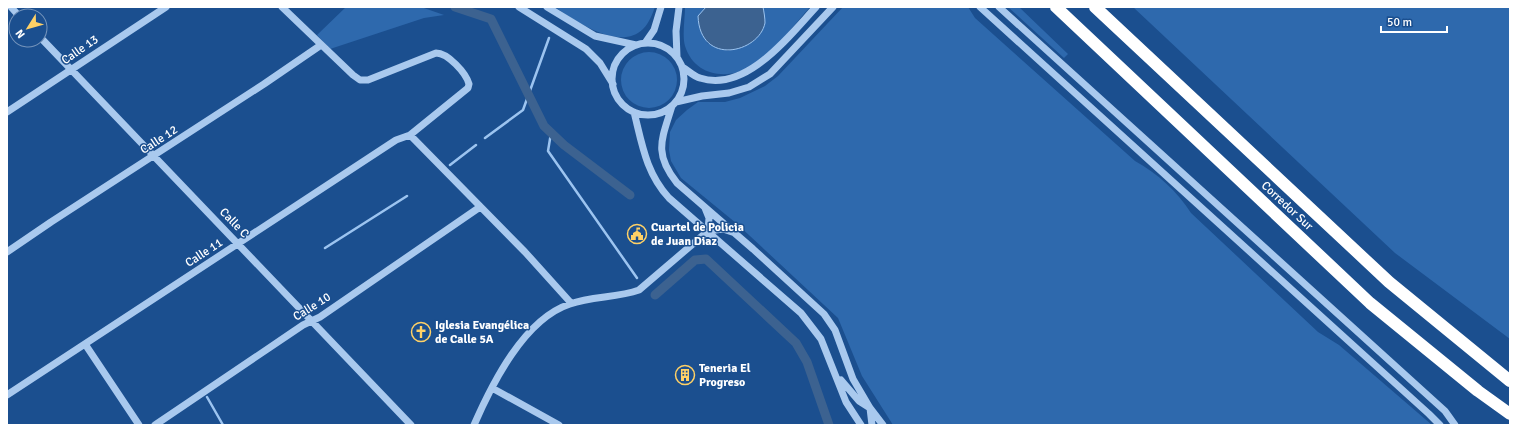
<svg xmlns="http://www.w3.org/2000/svg" width="1517" height="432" viewBox="0 0 1517 432" font-family="Signika,sans-serif">
<style>
.green{fill:#2e69ad}
.water{fill:#3c6290;stroke:#9cc4f0}
.lines{fill:none;stroke-linecap:round;stroke-linejoin:round}
.stream{stroke:#9cc4f0;stroke-width:2.5}
.canal{stroke:#3c6290;stroke-width:9}
.minor{stroke:#a9c9ee;stroke-width:7}
.highway{stroke:#fff;stroke-width:12}
.labels{text-anchor:middle;dominant-baseline:central;stroke-width:3;stroke-linejoin:round;paint-order:stroke}
.street-label{font-size:12px;fill:#fff;stroke:#1b4f8f}
.poi-label{font-size:12px;font-weight:bold;fill:#fff;stroke:#1b4f8f;text-anchor:start}
</style>
<rect width="100%" height="100%" fill="#1b4f8f"/>
<path class="green" d="M 346,7 L 421,7 L 444,15 L 424,18 L 330,49 L 317,35 Z
M 555,7 L 655,7 C 652,15 649,23 643,29 C 620,52 575,21 555,7 Z
M 685,7 L 706,7 L 703,9 L 707,43 L 728,51 L 750,42 L 758,36 L 764,23 L 763,7 L 810,7 C 793,26 776,50 755,64 C 731,81 695,78 685,46 C 682,35 685,19 685,7 Z
M 843,7 L 968,7 L 975,18 L 1135,161 C 1158,174 1177,191 1191,213 L 1318,332 L 1339,345 L 1432,425 L 893,425 L 862,376 L 838,318 L 736,223 L 681,178 L 671,161 L 669,150 L 670,132 L 676,120 L 687,110 L 698,102 L 725,102 L 740,98 L 765,86 L 778,76 Z
M 1008,7 L 1019,7 L 1068,54 L 1064,58 Z
M 1133,7 L 1510,7 L 1510,339 L 1395,253 Z
M621 80a28 28 0 1 1 56 0a28 28 0 1 1-56 0Z"/>
<path class="water" d="M 706,7 L 763,7 C 764,12 765,18 765,23 C 759,53 700,67 698,16 Z"/>
<g class="lines">
<path class="stream" d="M 551,133 L 548,151 L 637,278
M 485,138 L 523,110 L 549,38
M 450,165 L 476,145
M 325,248 L 407,196
M 207,397 L 223,425"/>
<path class="canal" d="M 455,7 L 491,19 L 544,126 L 564,145 L 630,195
M 655,295 L 695,260 L 706,259 L 796,343 L 807,362 L 829,425"/>
<path class="minor" d="M 11,7 L 19,16
M 519,7 L 586,49 L 600,63 L 613,84
M 547,7 L 595,36 L 636,45
M 980,7 L 1429,414 L 1440,425
M 999,7 L 1445,411 L 1455,425
M 40,37 L 411,425
M 645,43 L 654,30 L 661,7
M612 79a36 36 0 1 1 72 0a36 36 0 1 1-72 0Z
M 677,57 L 676,31 L 679,7
M 682,67 C 688,70 694,77 700,78 C 746,93 789,36 816,7
M 676,102 L 702,96 L 729,93 L 749,87 L 770,74 L 833,7
M 672,106 C 662,139 653,153 677,183 L 753,249 L 824,314 L 835,330 L 853,379 L 870,408 L 883,425
M 7,112 L 166,7
M 634,112 C 642,144 646,173 669,198 L 801,313 L 821,339 L 846,402 L 861,425
M 410,135 L 525,252 L 571,303
M 705,208 L 709,218 L 708,231
M 7,252 L 51,222 L 264,84 L 321,45
M 85,344 L 139,425
M 841,380 L 859,401 L 870,408 L 872,425
M 492,388 L 559,425
M 7,395 L 396,140 L 410,135 L 468,88 L 469,84 C 466,73 448,53 436,53 L 368,80 L 360,80 L 353,75 L 282,7
M 155,425 L 303,325 L 320,317 L 480,207
M 474,425 C 492,384 524,319 570,304 C 592,296 617,298 639,290 L 708,231 L 723,229 L 732,232"/>
<path class="highway" d="M 1056,7 L 1370,303 L 1478,391 L 1510,414
M 1095,7 L 1389,282 L 1510,381"/>
</g>
<defs>
<g id="civic-ring" transform="scale(1)"><circle r="9.5" fill="#1b4f8f" stroke="#ffd166" stroke-width="1.5"/><path d="M-.6-6.5H3V-4.5H.6V-3L4-1V1h2V6H-6V1h2V-1L-.6-3ZM-1.2 2.5V6h2.4V2.5Z" fill="#ffd166"/></g>
<g id="church-ring" transform="scale(1)"><circle r="9.5" fill="#1b4f8f" stroke="#ffd166" stroke-width="1.5"/><path d="M-1.2-6h2.4v3.5h3.3v2.4h-3.3V6h-2.4V-.1h-3.3v-2.4h3.3Z" fill="#ffd166"/></g>
<g id="building-ring" transform="scale(1)"><circle r="9.5" fill="#1b4f8f" stroke="#ffd166" stroke-width="1.5"/><path d="M-4-6H4V6H1V3H-1V6H-4ZM-2.5-4.3h1.7v1.8h-1.7ZM.8-4.3h1.7v1.8H.8ZM-2.5-1h1.7V.8h-1.7ZM.8-1h1.7V.8H.8Z" fill="#ffd166"/></g>
</defs>
<g fill-rule="evenodd">
<use href="#civic-ring" x="637" y="234"/>
<use href="#church-ring" x="421" y="332"/>
<use href="#building-ring" x="685" y="375"/>
</g>
<g class="labels">
<g class="street-label">
<text transform="translate(80 50) rotate(-35)">Calle 13</text>
<text transform="translate(159 140) rotate(-33)">Calle 12</text>
<text transform="translate(1287 206) rotate(43)">Corredor Sur</text>
<text transform="translate(234 223) rotate(46)">Calle C</text>
<text transform="translate(204 253) rotate(-33)">Calle 11</text>
<text transform="translate(312 307) rotate(-32)">Calle 10</text>
</g>
<g class="poi-label">
<text x="651" y="227">Cuartel de Policia<tspan x="651" dy="14">de Juan Diaz</tspan></text>
<text x="435" y="325">Iglesia Evangélica<tspan x="435" dy="14">de Calle 5A</tspan></text>
<text x="699" y="368">Teneria El<tspan x="699" dy="14">Progreso</tspan></text>
</g>
</g>
<rect width="1517" height="432" fill="none" stroke="#ffffff" stroke-width="16"/>
<g transform="translate(28 28) rotate(233)"><circle r="19" fill="#1b4f8f" stroke="#7695bc"/>
<path d="M0-3L7 15L0 10L-7 15Z" fill="#ffd166"/>
<text y="-6" font-size="11" font-weight="bold" text-anchor="middle" fill="#ffffff">N</text>
</g>
<path d="M1381 26v6h66v-6" fill="none" stroke="#ffffff" stroke-width="2"/>
<text x="1387" y="26" font-size="12" fill="#ffffff" stroke="#1b4f8f" stroke-width="3" paint-order="stroke">50 m</text>
</svg>
